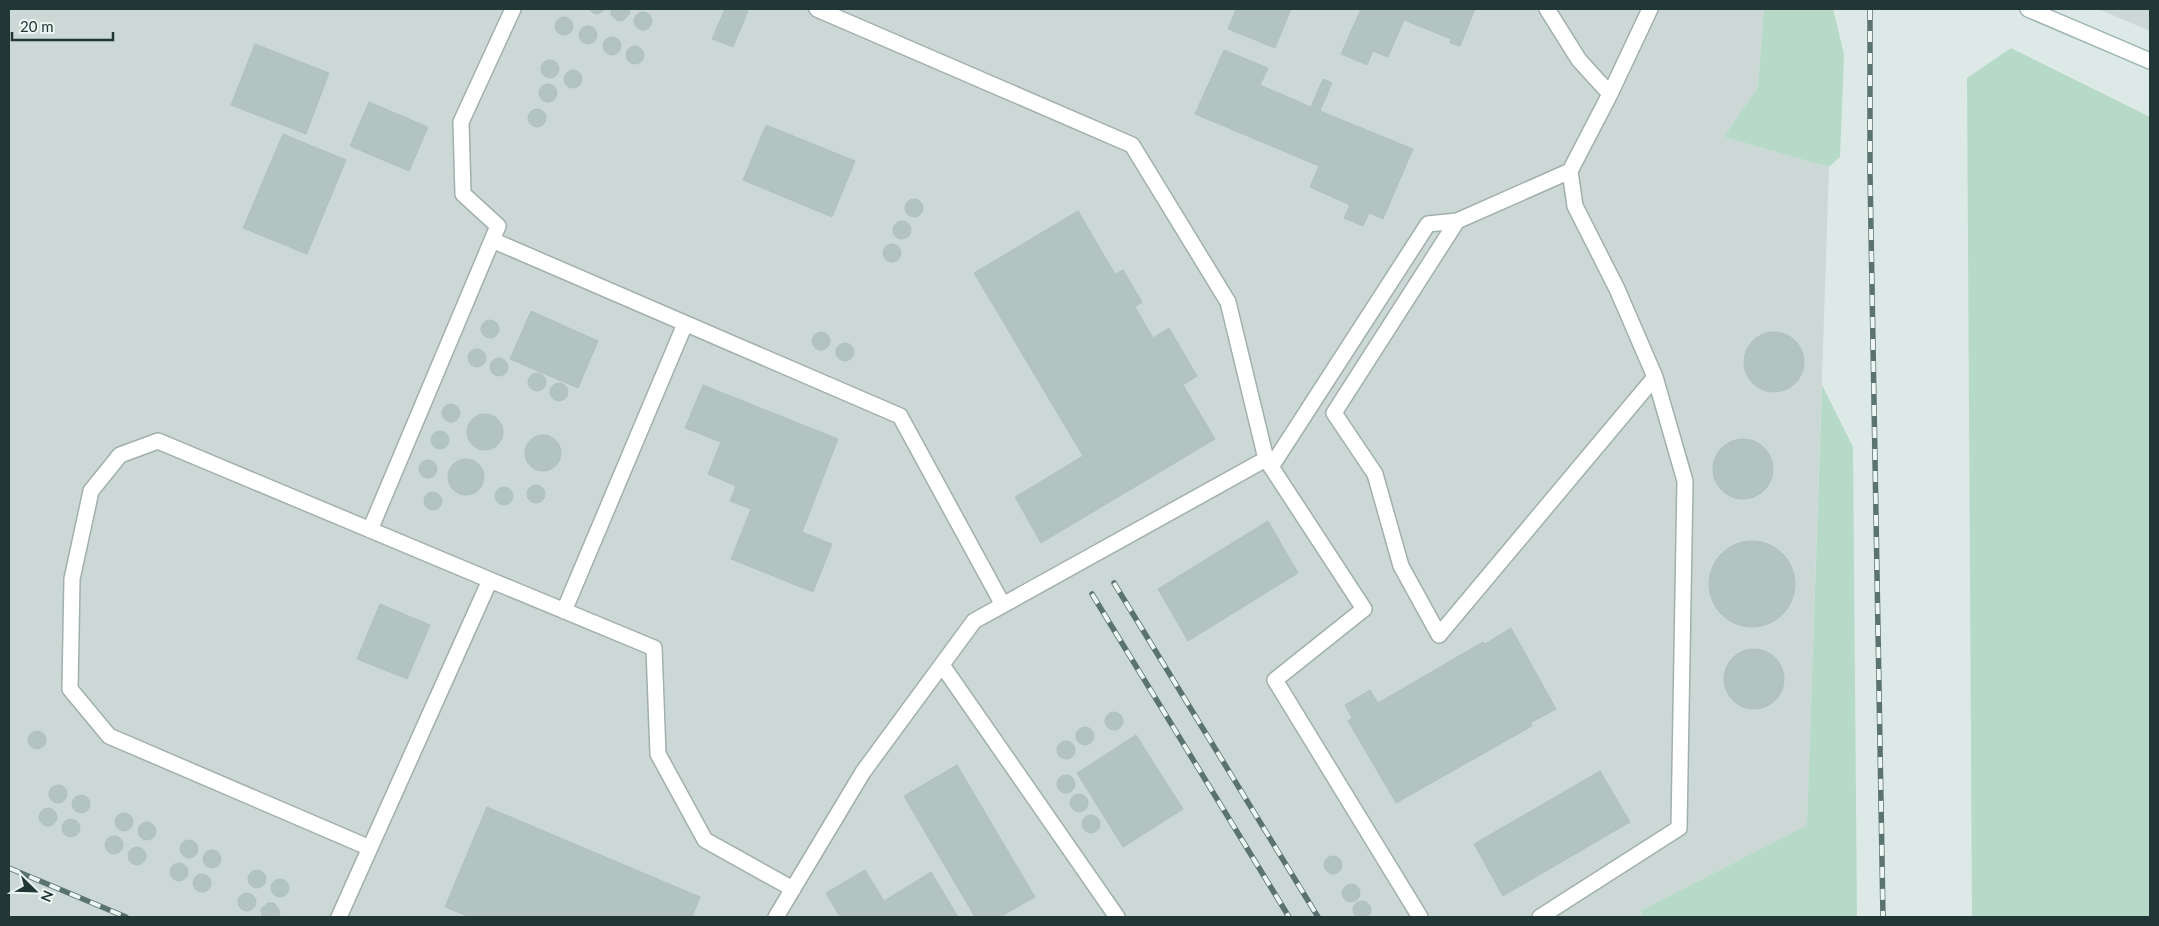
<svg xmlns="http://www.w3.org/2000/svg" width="2159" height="926" viewBox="0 0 2159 926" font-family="Lato,sans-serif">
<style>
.built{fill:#ccd8d5}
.green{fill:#b6dac7}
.building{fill:#b3c3bf;stroke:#b0c2be}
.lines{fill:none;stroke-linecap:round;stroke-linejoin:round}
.service-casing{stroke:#a1b0ad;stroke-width:18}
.secondary-casing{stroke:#9db4b0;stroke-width:18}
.service{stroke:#fff;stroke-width:15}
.secondary{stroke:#fff;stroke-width:15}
.rail-casing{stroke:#5a7371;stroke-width:5.5}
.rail{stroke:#edf6f3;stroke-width:4;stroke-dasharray:11;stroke-linecap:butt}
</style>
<rect width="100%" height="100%" fill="#dde9e6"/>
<path class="built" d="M 9,9 L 1764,9 L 1758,87 L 1724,137 L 1829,167 L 1807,825 L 1640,911 L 1643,917 L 14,917 L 9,915 Z
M 2098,9 L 2150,9 L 2150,31 Z"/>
<path class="green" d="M 1764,9 L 1833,9 L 1844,54 L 1840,157 L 1829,167 L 1724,137 L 1758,87 Z
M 2011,48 L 2150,117 L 2150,917 L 1972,917 L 1967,78 Z
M 1822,385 L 1853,447 L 1857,917 L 1643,917 L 1640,911 L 1807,825 Z"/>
<path class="building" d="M 589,9 L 606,9 L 598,14 L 593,13 Z
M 611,9 L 629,9 L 630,13 L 624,20 L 618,21 L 611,15 Z
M 725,9 L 742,9 L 748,11 L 733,47 L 712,39 Z
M 1236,9 L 1291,9 L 1275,48 L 1228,29 Z
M 1361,9 L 1475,9 L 1460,46 L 1450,43 L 1451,39 L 1404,20 L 1388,57 L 1373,51 L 1367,65 L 1341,54 Z
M634 21a9 9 0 1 1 18 0a9 9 0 1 1-18 0Z
M555 26a9 9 0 1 1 18 0a9 9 0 1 1-18 0Z
M579 35a9 9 0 1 1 18 0a9 9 0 1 1-18 0Z
M603 46a9 9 0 1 1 18 0a9 9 0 1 1-18 0Z
M 255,44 L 329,73 L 306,134 L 231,105 Z
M626 55a9 9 0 1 1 18 0a9 9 0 1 1-18 0Z
M 1224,50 L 1268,68 L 1260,85 L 1311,107 L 1323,79 L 1332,83 L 1320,111 L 1413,149 L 1383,219 L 1369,213 L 1363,226 L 1344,218 L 1350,205 L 1310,187 L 1319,166 L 1195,114 Z
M541 69a9 9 0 1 1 18 0a9 9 0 1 1-18 0Z
M564 79a9 9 0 1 1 18 0a9 9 0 1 1-18 0Z
M539 93a9 9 0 1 1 18 0a9 9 0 1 1-18 0Z
M 369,102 L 428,127 L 409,171 L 350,146 Z
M528 118a9 9 0 1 1 18 0a9 9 0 1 1-18 0Z
M 766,125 L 855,161 L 832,217 L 743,180 Z
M 283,134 L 346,160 L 307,254 L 243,228 Z
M905 208a9 9 0 1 1 18 0a9 9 0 1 1-18 0Z
M 1078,211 L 1115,274 L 1123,270 L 1142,302 L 1135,307 L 1153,338 L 1169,328 L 1197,376 L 1183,385 L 1215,439 L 1041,543 L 1015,497 L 1083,456 L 974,273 Z
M893 230a9 9 0 1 1 18 0a9 9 0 1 1-18 0Z
M883 253a9 9 0 1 1 18 0a9 9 0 1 1-18 0Z
M 531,311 L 598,341 L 578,388 L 510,359 Z
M481 329a9 9 0 1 1 18 0a9 9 0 1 1-18 0Z
M1744 362a30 30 0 1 1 60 0a30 30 0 1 1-60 0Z
M812 341a9 9 0 1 1 18 0a9 9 0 1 1-18 0Z
M836 352a9 9 0 1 1 18 0a9 9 0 1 1-18 0Z
M468 358a9 9 0 1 1 18 0a9 9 0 1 1-18 0Z
M490 367a9 9 0 1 1 18 0a9 9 0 1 1-18 0Z
M528 382a9 9 0 1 1 18 0a9 9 0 1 1-18 0Z
M550 392a9 9 0 1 1 18 0a9 9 0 1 1-18 0Z
M 703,385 L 838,439 L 802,532 L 832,544 L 813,592 L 731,559 L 751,509 L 730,501 L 736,486 L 708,474 L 721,442 L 685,428 Z
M442 413a9 9 0 1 1 18 0a9 9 0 1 1-18 0Z
M467 432a18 18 0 1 1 36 0a18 18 0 1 1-36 0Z
M431 440a9 9 0 1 1 18 0a9 9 0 1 1-18 0Z
M525 453a18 18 0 1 1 36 0a18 18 0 1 1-36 0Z
M1713 469a30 30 0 1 1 60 0a30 30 0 1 1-60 0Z
M448 477a18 18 0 1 1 36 0a18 18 0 1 1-36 0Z
M419 469a9 9 0 1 1 18 0a9 9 0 1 1-18 0Z
M527 494a9 9 0 1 1 18 0a9 9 0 1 1-18 0Z
M495 496a9 9 0 1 1 18 0a9 9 0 1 1-18 0Z
M424 501a9 9 0 1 1 18 0a9 9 0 1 1-18 0Z
M 1268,521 L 1298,573 L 1188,641 L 1158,589 Z
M1709 584a43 43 0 1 1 86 0a43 43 0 1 1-86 0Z
M 380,604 L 430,625 L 407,679 L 357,659 Z
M 1511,628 L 1556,709 L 1530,723 L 1532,726 L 1396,803 L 1348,721 L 1352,718 L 1345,705 L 1370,690 L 1378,703 L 1483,642 L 1485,644 Z
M1724 679a30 30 0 1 1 60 0a30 30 0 1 1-60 0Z
M1105 721a9 9 0 1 1 18 0a9 9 0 1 1-18 0Z
M1076 736a9 9 0 1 1 18 0a9 9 0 1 1-18 0Z
M28 740a9 9 0 1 1 18 0a9 9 0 1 1-18 0Z
M 1136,735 L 1183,809 L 1123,847 L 1077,773 Z
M1057 750a9 9 0 1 1 18 0a9 9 0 1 1-18 0Z
M 957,765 L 1035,897 L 1000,917 L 975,917 L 904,796 Z
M 1600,771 L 1630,822 L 1503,896 L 1474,844 Z
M1057 784a9 9 0 1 1 18 0a9 9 0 1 1-18 0Z
M49 794a9 9 0 1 1 18 0a9 9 0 1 1-18 0Z
M1070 803a9 9 0 1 1 18 0a9 9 0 1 1-18 0Z
M72 804a9 9 0 1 1 18 0a9 9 0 1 1-18 0Z
M 487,807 L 700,897 L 692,917 L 470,917 L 445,907 Z
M39 817a9 9 0 1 1 18 0a9 9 0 1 1-18 0Z
M115 822a9 9 0 1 1 18 0a9 9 0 1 1-18 0Z
M1082 824a9 9 0 1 1 18 0a9 9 0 1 1-18 0Z
M62 828a9 9 0 1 1 18 0a9 9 0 1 1-18 0Z
M138 831a9 9 0 1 1 18 0a9 9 0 1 1-18 0Z
M105 845a9 9 0 1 1 18 0a9 9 0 1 1-18 0Z
M180 849a9 9 0 1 1 18 0a9 9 0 1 1-18 0Z
M128 856a9 9 0 1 1 18 0a9 9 0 1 1-18 0Z
M203 859a9 9 0 1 1 18 0a9 9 0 1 1-18 0Z
M1324 865a9 9 0 1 1 18 0a9 9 0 1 1-18 0Z
M170 872a9 9 0 1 1 18 0a9 9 0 1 1-18 0Z
M248 879a9 9 0 1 1 18 0a9 9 0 1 1-18 0Z
M 865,870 L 884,901 L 931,872 L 958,917 L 840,917 L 826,893 Z
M193 883a9 9 0 1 1 18 0a9 9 0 1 1-18 0Z
M271 888a9 9 0 1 1 18 0a9 9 0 1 1-18 0Z
M1342 893a9 9 0 1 1 18 0a9 9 0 1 1-18 0Z
M238 902a9 9 0 1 1 18 0a9 9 0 1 1-18 0Z
M1353 910a9 9 0 1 1 18 0a9 9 0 1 1-18 0Z
M 268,903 L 274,903 L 278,908 L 280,913 L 278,917 L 262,917 L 261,909 Z"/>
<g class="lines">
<g class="service-casing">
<path id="service" d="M 817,9 L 1132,145 L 1228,302 L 1266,459
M 1547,9 L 1579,60 L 1610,94
M 1570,171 L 1457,221 L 1334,413 L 1375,474 L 1401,566 L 1439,635 L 1655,377 L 1617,289 L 1575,206 L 1570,171 L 1610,94 L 1650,9
M 492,240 L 900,416 L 1003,605
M 1271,467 L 1428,224 L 1457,221
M 370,530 L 498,226 L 463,194 L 461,122 L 513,9
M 564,611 L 685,324
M 942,665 L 1117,917
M 370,848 L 109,736 L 70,689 L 72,579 L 91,491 L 120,455 L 158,441 L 490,580
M 339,917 L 490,580 L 654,648 L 658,754 L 705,840 L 793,889
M 776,917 L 863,772 L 974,621 L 1266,459 L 1364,609 L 1275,680 L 1420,917
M 1540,917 L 1679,828 L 1685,481 L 1655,377"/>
</g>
<g class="secondary-casing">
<path id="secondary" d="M 2028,9 L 2150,61"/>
</g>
<use href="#service" class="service"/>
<use href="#secondary" class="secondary"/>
<g class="rail-casing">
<path id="rail" d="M 1870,9 L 1870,172 L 1883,917
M 1114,583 L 1318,917
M 1092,594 L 1289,917
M 9,868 L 126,917"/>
</g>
<use href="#rail" class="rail"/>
</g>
<rect width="2159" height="926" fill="none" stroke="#203735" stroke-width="20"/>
<g transform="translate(35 891) rotate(113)" stroke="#edf6f3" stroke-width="4" paint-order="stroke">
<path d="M0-4L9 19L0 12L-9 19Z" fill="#203735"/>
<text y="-8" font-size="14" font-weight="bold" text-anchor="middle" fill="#203735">N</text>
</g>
<path d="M12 32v8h101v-8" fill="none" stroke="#203735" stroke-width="2.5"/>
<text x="20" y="32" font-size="15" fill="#203735" stroke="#edf6f3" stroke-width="4" paint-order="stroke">20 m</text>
</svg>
